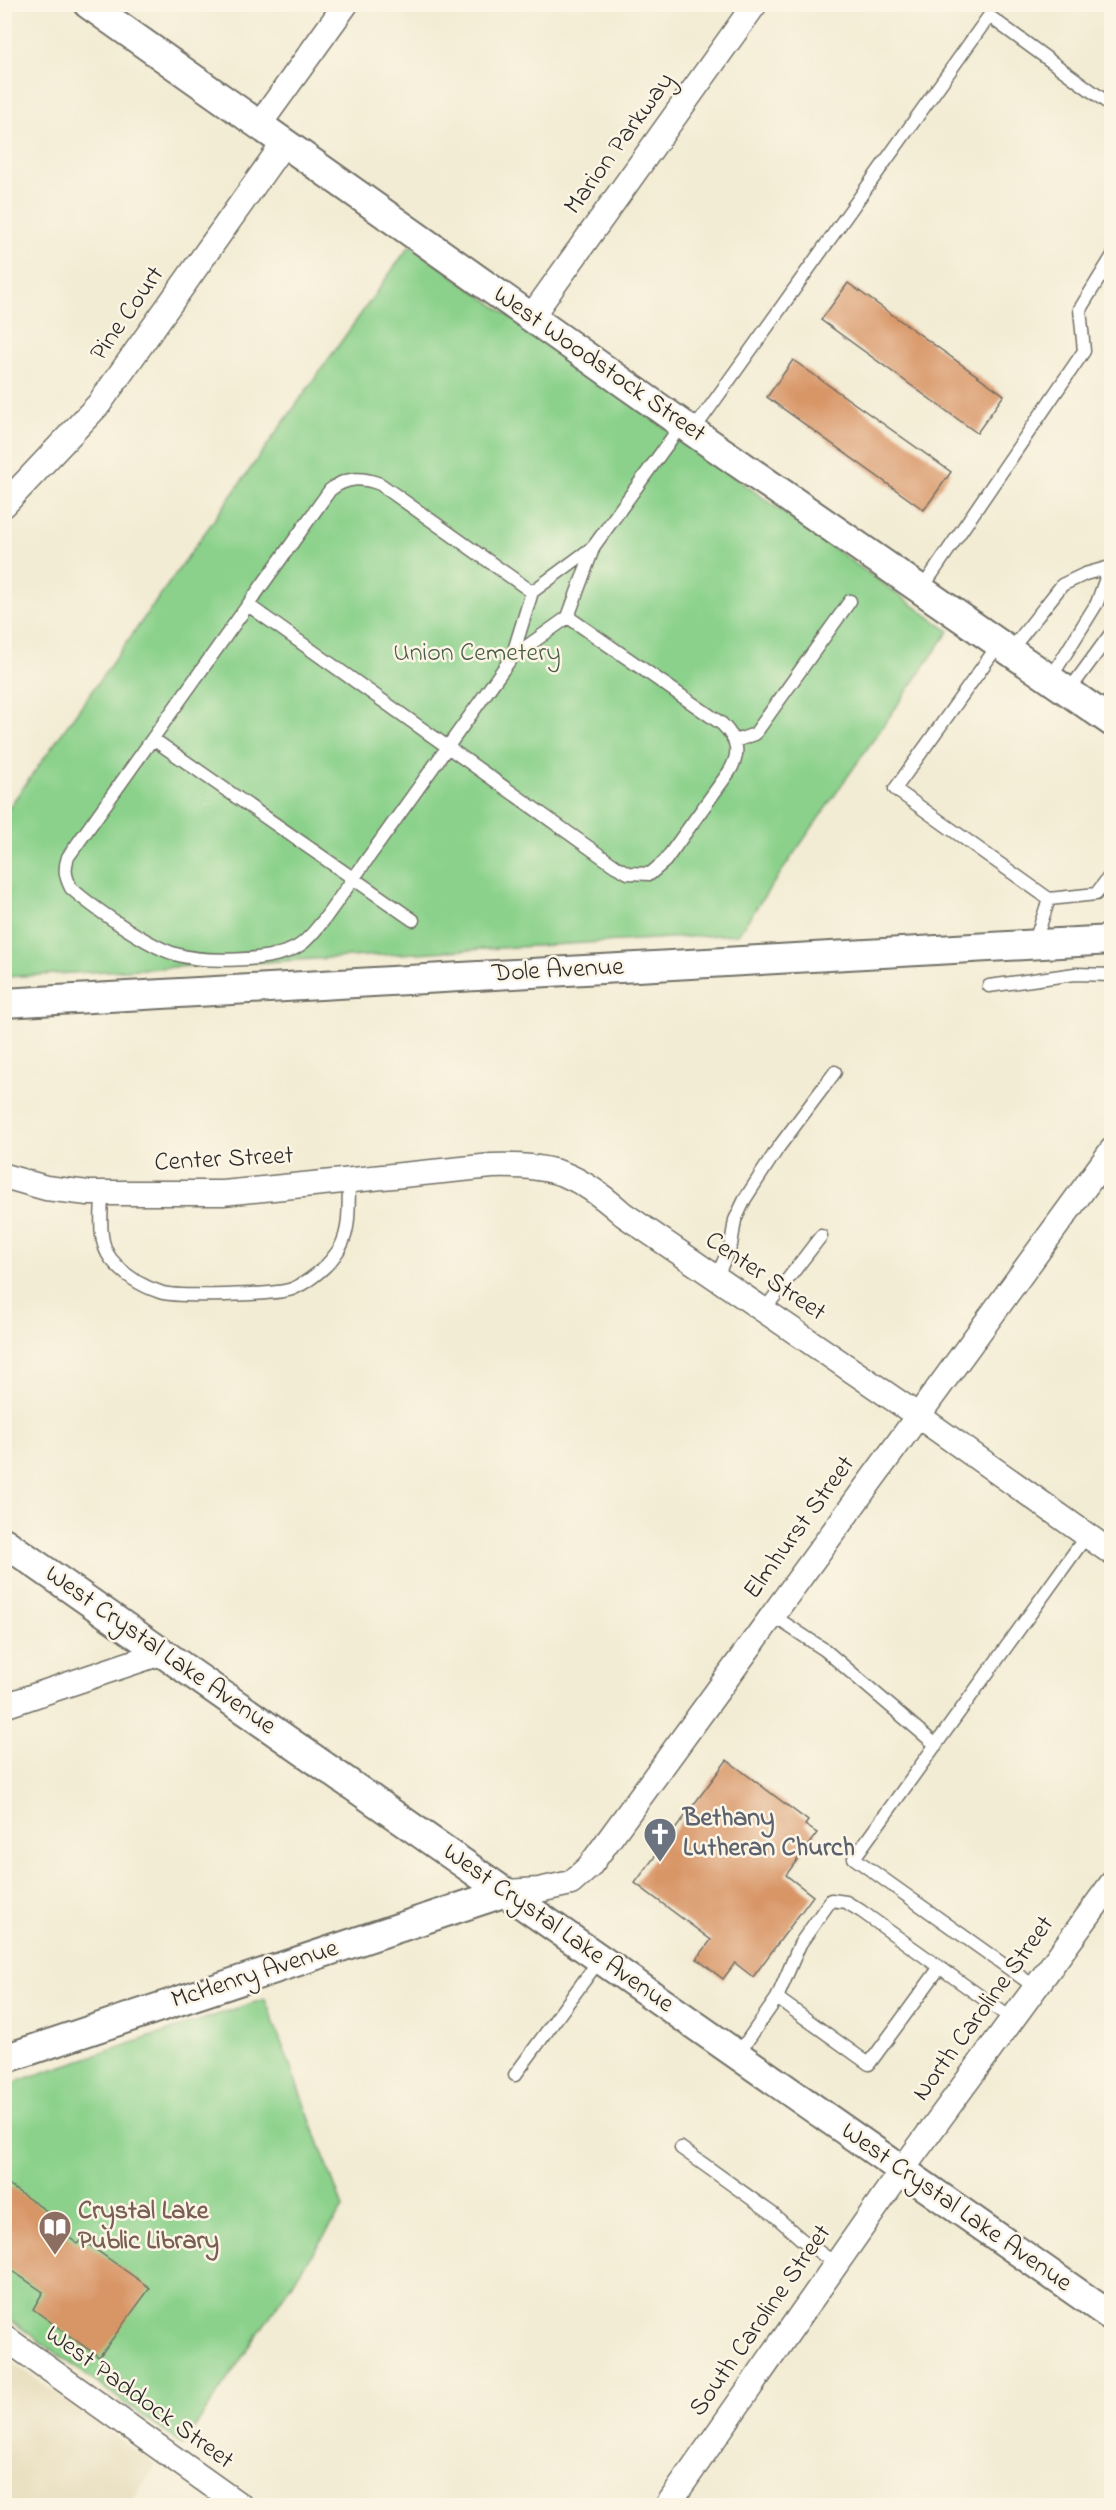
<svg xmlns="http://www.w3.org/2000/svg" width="1116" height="2510" viewBox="0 0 1116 2510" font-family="'Indie Flower',sans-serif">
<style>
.built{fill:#e5dbba}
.green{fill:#8bd18b;stroke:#5b7e5b;stroke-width:1.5}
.building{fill:#d89566}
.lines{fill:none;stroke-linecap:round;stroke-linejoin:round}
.service-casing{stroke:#716f66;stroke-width:15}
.minor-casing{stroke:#716f66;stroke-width:27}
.tertiary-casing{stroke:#716f66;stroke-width:32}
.service{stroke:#fff;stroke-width:12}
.minor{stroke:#fff;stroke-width:24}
.tertiary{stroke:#fff;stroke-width:28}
.labels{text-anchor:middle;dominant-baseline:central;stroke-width:5;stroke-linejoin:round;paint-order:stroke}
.street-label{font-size:26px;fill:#2b2b2b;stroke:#fcf5e5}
.park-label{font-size:26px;fill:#485d48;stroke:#fcf5e5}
.worship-label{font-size:26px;font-weight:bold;fill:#5b616d;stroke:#fcf5e5;text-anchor:start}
.education-label{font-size:26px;font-weight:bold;fill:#785e54;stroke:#fcf5e5;text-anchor:start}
</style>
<rect width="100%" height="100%" fill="#fcf5e5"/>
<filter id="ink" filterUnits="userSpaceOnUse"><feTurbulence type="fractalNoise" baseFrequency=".0167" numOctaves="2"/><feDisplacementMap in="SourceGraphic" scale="12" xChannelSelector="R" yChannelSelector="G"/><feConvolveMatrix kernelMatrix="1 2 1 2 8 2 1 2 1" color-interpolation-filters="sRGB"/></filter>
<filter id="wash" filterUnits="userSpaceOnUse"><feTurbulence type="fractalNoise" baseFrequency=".008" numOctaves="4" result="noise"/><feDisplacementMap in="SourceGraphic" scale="24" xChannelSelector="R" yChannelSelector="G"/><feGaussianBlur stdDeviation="1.35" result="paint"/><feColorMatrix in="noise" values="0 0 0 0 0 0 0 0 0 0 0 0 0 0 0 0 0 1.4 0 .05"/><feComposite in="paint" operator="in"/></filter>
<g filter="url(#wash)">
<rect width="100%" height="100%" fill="#f3ecd4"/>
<path class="built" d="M 5,2357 L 156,2465 L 129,2505 L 5,2505 Z"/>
<path class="green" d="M 410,245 L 949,631 L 738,934 L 5,977 L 5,813 Z
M 265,1999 L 343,2208 L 183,2445 L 5,2316 L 5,2085 Z"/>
<g id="blocks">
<path class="building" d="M 848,283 L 1004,395 L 977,433 L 821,320 Z
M 793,360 L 951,472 L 924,510 L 767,397 Z
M 727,1760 L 808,1821 L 805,1825 L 817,1833 L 786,1875 L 813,1896 L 753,1977 L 735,1963 L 723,1979 L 697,1959 L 711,1940 L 635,1883 Z
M 4,2182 L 48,2212 L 43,2219 L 78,2244 L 82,2240 L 150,2288 L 99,2357 L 33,2309 L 43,2292 L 4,2265 Z"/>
</g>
</g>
<g filter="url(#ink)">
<use href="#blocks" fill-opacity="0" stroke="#716f66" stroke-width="1.5"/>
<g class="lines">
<g class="service-casing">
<path id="service" d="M 693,431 L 989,16 L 1112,106
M 921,590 L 1084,351 L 1080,309 L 1112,257
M 532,592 L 380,484 C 361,477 346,477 330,490 L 68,857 C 64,869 65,876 71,888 C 92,907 148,946 175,954 C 203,963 271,962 297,947 C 308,941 315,930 323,921 L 512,657 L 568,617 L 594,546 L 682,424
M 248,605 L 615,866 L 628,873 L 650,874 L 665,861 L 729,772 C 741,753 738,740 722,724 L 568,617
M 999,644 L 895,789 L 1049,899 L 1034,944
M 1010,651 L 1062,585 L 1085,574 L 1110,567 L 1097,603 L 1050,679
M 512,657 L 532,592 L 593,547
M 1068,692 L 1112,632
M 153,739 L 413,920
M 735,741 L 755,734 L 850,601
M 1049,899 L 1096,894 L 1112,873
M 989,986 L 1075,974 L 1112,975
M 102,1193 C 102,1214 97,1241 111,1259 C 124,1275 141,1286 160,1292 C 175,1298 276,1295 292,1289 C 307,1283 326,1268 335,1255 C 352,1235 348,1205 349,1180
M 716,1278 L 731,1245 L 735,1220 L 745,1199 L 778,1148 L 835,1072
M 764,1310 L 821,1236
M 772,1615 L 825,1650 L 936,1745
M 1035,1987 L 854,1858 L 1087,1535
M 777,1998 L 869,2064 L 940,1967
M 738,2054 L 777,1998 L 800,1944 L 831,1900 L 846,1902 L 861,1911 L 1012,2019
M 515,2075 L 600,1959
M 681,2148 L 773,2214 L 801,2239 L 836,2264"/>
</g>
<g class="minor-casing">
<path id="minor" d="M 259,125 L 346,4
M 531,317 L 755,4
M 4,505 L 99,404 L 284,143
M 4,1176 L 46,1188 L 88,1193 L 223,1193 L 492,1166 C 553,1164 578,1174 623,1214 L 917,1415 L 1112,1553
M 4,1706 L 161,1653
M 506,1892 L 539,1890 L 571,1883 L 589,1867 L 1112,1150
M 4,2337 L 241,2506
M 667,2506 L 902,2170 L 1112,1883"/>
</g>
<g class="tertiary-casing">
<path id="tertiary" d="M 88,4 L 682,424 L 1112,722
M 4,1003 L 1112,940
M 4,1542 L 1112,2317
M 4,2059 L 506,1892"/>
</g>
<use href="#service" class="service"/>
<use href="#minor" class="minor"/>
<use href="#tertiary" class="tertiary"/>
</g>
</g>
<defs>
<g id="church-pin" transform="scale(1.725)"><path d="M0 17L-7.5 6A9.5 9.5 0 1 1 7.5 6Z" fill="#6b7280" stroke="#fcf5e5"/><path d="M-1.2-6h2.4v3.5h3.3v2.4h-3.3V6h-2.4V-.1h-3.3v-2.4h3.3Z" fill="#fff"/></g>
<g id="library-pin" transform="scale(1.725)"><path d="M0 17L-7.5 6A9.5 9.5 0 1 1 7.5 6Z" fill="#8d6e63" stroke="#fcf5e5"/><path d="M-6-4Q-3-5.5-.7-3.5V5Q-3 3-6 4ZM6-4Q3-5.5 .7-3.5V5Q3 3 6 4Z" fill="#fff"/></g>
</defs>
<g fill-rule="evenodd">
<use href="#church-pin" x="660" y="1834"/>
<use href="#library-pin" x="55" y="2227"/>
</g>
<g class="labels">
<g class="street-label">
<text transform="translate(620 144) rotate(-54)">Marion Parkway</text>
<text transform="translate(128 314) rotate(-55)">Pine Court</text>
<text transform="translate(599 365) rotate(35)">West Woodstock Street</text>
<text transform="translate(558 971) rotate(-3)">Dole Avenue</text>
<text transform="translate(224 1160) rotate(-3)">Center Street</text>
<text transform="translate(765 1277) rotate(34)">Center Street</text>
<text transform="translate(800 1528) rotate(-54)">Elmhurst Street</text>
<text transform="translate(160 1651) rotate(35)">West Crystal Lake Avenue</text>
<text transform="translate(558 1929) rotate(35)">West Crystal Lake Avenue</text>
<text transform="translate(255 1975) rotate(-18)">McHenry Avenue</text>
<text transform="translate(984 2009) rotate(-54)">North Caroline Street</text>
<text transform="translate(956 2208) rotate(35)">West Crystal Lake Avenue</text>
<text transform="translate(761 2321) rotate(-55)">South Caroline Street</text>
<text transform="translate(139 2398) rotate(36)">West Paddock Street</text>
</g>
<g class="park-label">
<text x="477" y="654">Union Cemetery</text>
</g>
<g class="worship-label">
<text x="683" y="1819">Bethany<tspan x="683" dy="30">Lutheran Church</tspan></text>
</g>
<g class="education-label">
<text x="78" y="2212">Crystal Lake<tspan x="78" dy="30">Public Library</tspan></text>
</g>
</g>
<rect width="1116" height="2510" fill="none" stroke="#fcf5e5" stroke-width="24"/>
</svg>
